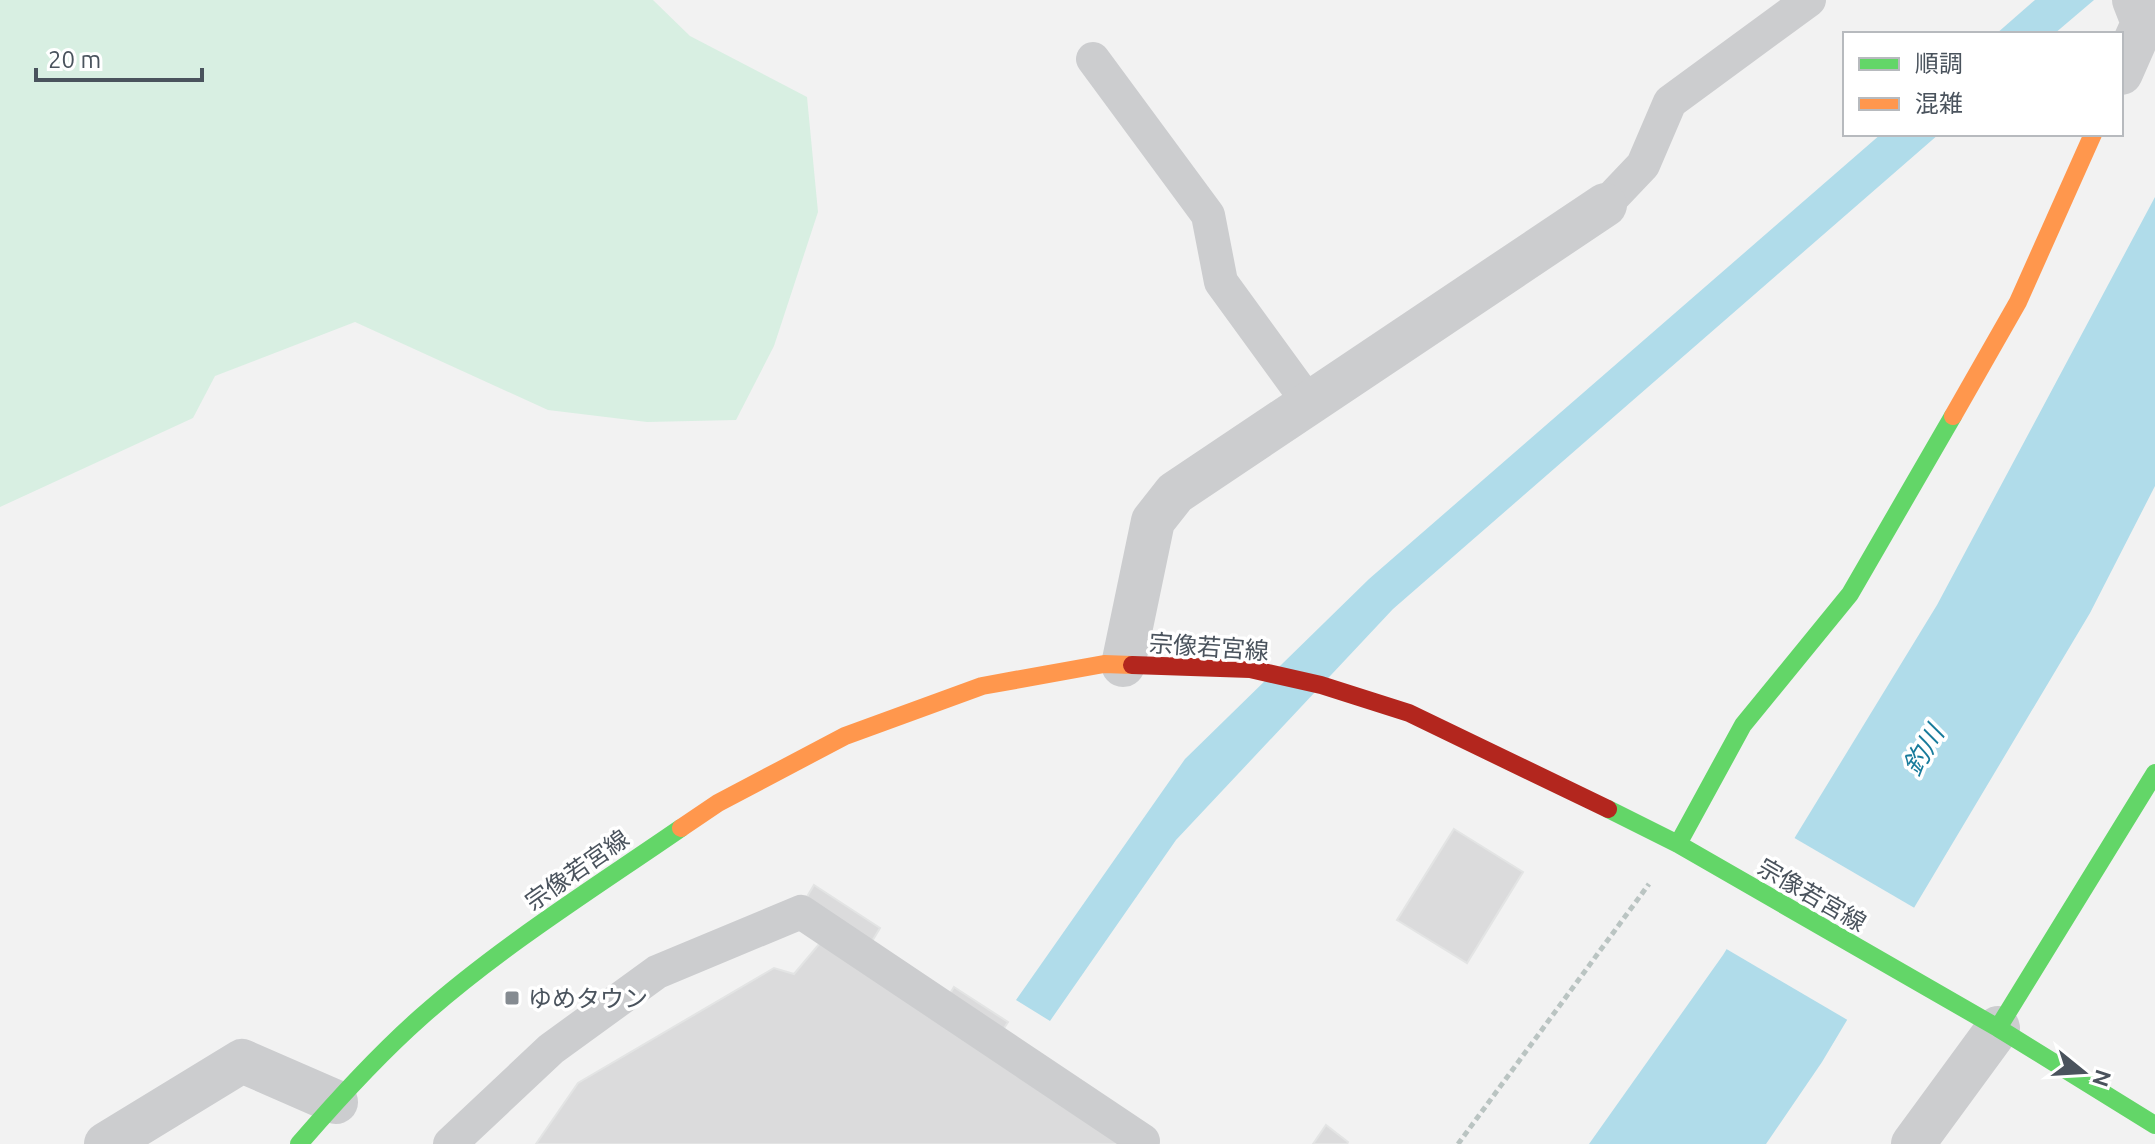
<svg xmlns="http://www.w3.org/2000/svg" width="2155" height="1144" viewBox="0 0 2155 1144" font-family="Ubuntu,'Noto Sans JP',sans-serif">
<style>
.green{fill:#d8efe2}
.water{fill:#b0dcea}
.pier{fill:#f2f2f2}
.building{fill:#dbdbdc;stroke:#e3e4e4;stroke-width:2}
.lines{fill:none;stroke-linecap:round;stroke-linejoin:round}
.path{stroke:#bac4c2;stroke-width:5;stroke-dasharray:6 4;stroke-linecap:butt}
.lane{stroke:#cccdcf;stroke-width:34}
.street{stroke:#cccdcf;stroke-width:44}
.fast{stroke:#63d668;stroke-width:18}
.slow{stroke:#ff974d;stroke-width:18}
.jam{stroke:#b3261e;stroke-width:18}
.poi-dot{fill:#858b91;stroke:#fff;stroke-width:3}
.labels{text-anchor:middle;dominant-baseline:central;stroke-width:7;stroke-linejoin:round;paint-order:stroke}
.street-label{font-size:24px;fill:#4a535d;stroke:#fff}
.poi-label{font-size:24px;fill:#4a535d;stroke:#fff;text-anchor:start}
.water-label{font-size:26px;font-style:italic;fill:#187b9b;stroke:#fff}
</style>
<rect width="100%" height="100%" fill="#f2f2f2"/>
<path class="green" d="M 0,0 L 653,0 L 690,36 L 807,97 L 818,212 L 774,346 L 736,420 L 647,422 L 548,410 L 355,322 L 215,376 L 193,418 L 0,507 Z"/>
<path class="water" d="M 2035,0 L 2094,0 L 2054,34 L 1996,34 Z
M 1881,134 L 1939,134 L 1393,609 L 1176,840 L 1050,1021 L 1016,1000 L 1185,759 L 1369,579 Z
M 2155,197 L 2155,486 L 2090,613 L 1822,1062 L 1766,1144 L 1589,1144 L 1723,955 L 1937,605 Z"/>
<path class="pier" d="M 1791,836 L 1918,910 L 1851,1022 L 1723,947 Z"/>
<path class="building" d="M 1454,829 L 1523,872 L 1467,963 L 1397,920 Z
M 814,885 L 880,928 L 868,948 L 802,905 Z
M 825,937 L 1124,1144 L 536,1144 L 578,1083 L 774,968 L 794,974 Z
M 954,987 L 1008,1022 L 997,1039 L 943,1005 Z
M 1326,1125 L 1348,1142 L 1347,1144 L 1313,1144 Z"/>
<g class="lines">
<path class="path" d="M 1458,1144 L 1649,884"/>
<path class="lane" d="M 1093,59 L 1208,215 L 1221,282 L 1309,403
M 1605,205 L 1643,165 L 1670,102 L 1809,0
M 450,1144 L 551,1049 L 657,972 L 801,912 L 1143,1141"/>
<path class="street" d="M 2121,73 L 2143,23 L 2134,0
M 1123,665 L 1153,521 L 1175,493 L 1605,205
M 106,1144 L 242,1061 L 336,1102
M 1913,1144 L 1998,1028"/>
<path class="fast" d="M 1608,809 L 1678,844 L 1998,1028 L 2155,1125
M 1678,844 L 1743,725 L 1850,594 L 1953,416
M 1998,1028 L 2155,773
M 299,1144 C 337,1100 377,1056 421,1017 C 501,946 594,888 681,828"/>
<path class="slow" d="M 1953,416 L 2018,302 L 2093,134
M 681,828 L 718,803 L 845,736 L 982,686 L 1104,664 L 1132,665"/>
<path class="jam" d="M 1132,665 L 1250,669 L 1321,685 L 1409,713 L 1608,809"/>
</g>
<rect class="poi-dot" x="504" y="990" width="16" height="16" rx="4"/>
<g class="labels">
<g class="street-label">
<text transform="translate(1209 647) rotate(4)">宗像若宮線</text>
<text transform="translate(577 870) rotate(-35)">宗像若宮線</text>
<text transform="translate(1812 895) rotate(30)">宗像若宮線</text>
</g>
<g class="poi-label">
<text x="528" y="998">ゆめタウン</text>
</g>
<g class="water-label">
<text transform="translate(1923 750) rotate(-59)">釣川</text>
</g>
</g>
<rect x="1843" y="32" width="280" height="104" fill="#ffffff" stroke="#b7babe" stroke-width="2"/>
<rect x="1859" y="58" width="40" height="12" fill="#63d668" stroke="#b7babe" stroke-width="2"/>
<text x="1915" y="72" font-size="24" fill="#4a535d">順調</text>
<rect x="1859" y="98" width="40" height="12" fill="#ff974d" stroke="#b7babe" stroke-width="2"/>
<text x="1915" y="112" font-size="24" fill="#4a535d">混雑</text>
<g transform="translate(2083 1072) rotate(108)" stroke="#ffffff" stroke-width="6" paint-order="stroke">
<path d="M0-6L14 30L0 20L-14 30Z" fill="#4a535d"/>
<text y="-12" font-size="22" font-weight="bold" text-anchor="middle" fill="#4a535d">N</text>
</g>
<path d="M36 68v12h166v-12" fill="none" stroke="#4a535d" stroke-width="4"/>
<text x="48" y="68" font-size="24" fill="#4a535d" stroke="#ffffff" stroke-width="6" paint-order="stroke">20 m</text>
</svg>
